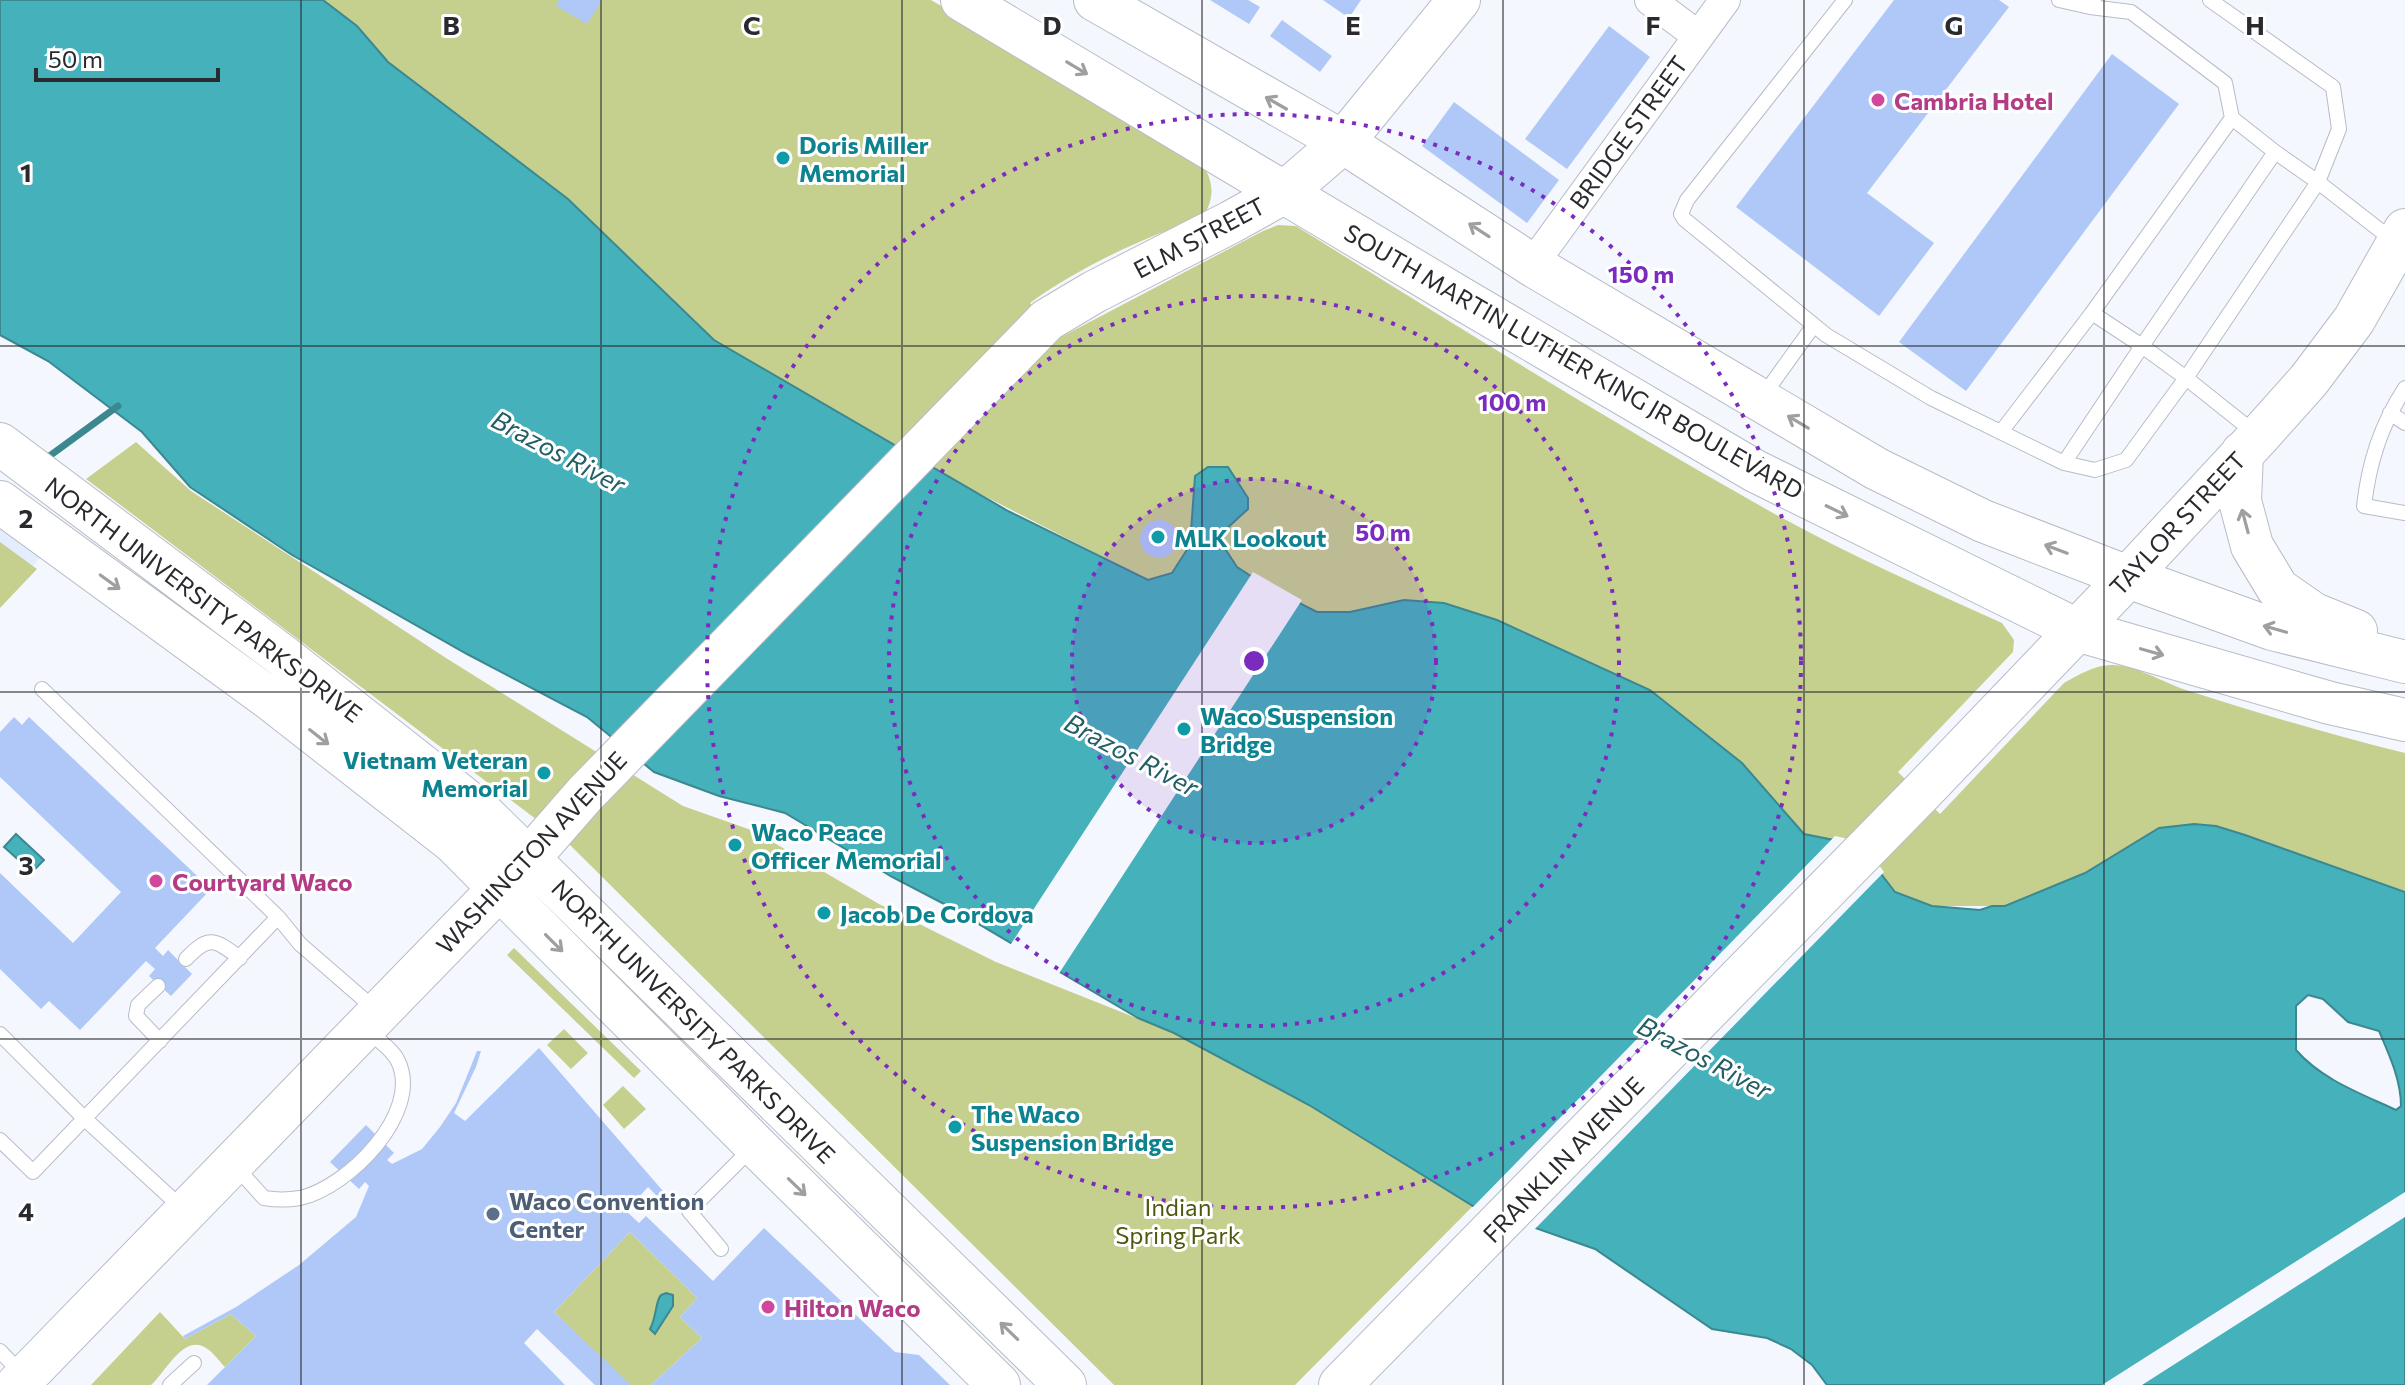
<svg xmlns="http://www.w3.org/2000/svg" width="2405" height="1385" viewBox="0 0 2405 1385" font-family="Commissioner,sans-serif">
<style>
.built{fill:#e4edfd}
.green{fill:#c6d08e}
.water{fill:#44b1bb;stroke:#3c8891;stroke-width:2;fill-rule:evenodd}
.pier{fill:#f4f7fd}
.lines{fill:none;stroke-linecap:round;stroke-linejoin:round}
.stream{stroke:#3c8891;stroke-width:7}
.building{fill:#afc8f8}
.lane-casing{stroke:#b7bcc6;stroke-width:16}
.street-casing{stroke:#b7bcc6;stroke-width:32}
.secondary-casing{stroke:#b7bcc6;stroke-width:44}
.lane{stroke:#fff;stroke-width:14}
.street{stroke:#fff;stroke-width:30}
.secondary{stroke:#fff;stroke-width:42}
.oneway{stroke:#9e9fa1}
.grid{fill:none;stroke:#282a2e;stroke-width:2;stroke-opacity:0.55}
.ring{fill:none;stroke:#7b2cbf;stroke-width:4;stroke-dasharray:4 8}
.hotel-dot{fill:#d1479c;stroke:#fff;stroke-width:3}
.culture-dot{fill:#0f9aa8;stroke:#fff;stroke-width:3}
.service-dot{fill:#5c6f8a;stroke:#fff;stroke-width:3}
.labels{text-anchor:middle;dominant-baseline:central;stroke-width:6;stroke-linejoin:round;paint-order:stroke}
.hotel-label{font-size:24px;font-weight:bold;fill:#b23c85;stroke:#fff;text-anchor:start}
.street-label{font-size:24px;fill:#282a2e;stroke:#fff}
.culture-label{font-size:24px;font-weight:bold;fill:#0d838f;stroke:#fff;text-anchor:start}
.service-label{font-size:24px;font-weight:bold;fill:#4e5e75;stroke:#fff;text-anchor:start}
.park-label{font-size:24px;fill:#505810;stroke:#fff}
.water-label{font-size:26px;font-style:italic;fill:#235f64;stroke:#fff}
.grid-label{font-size:26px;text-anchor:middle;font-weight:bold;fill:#282a2e;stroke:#fff;stroke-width:6;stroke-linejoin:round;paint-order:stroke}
.centre{fill:#7b2cbf;stroke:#fff;stroke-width:4}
.ring-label{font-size:24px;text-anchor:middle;font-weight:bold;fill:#7b2cbf;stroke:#fff;stroke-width:6;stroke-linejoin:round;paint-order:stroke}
</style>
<rect width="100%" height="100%" fill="#f4f7fd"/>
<path class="built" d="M 0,525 L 41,557 L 0,601 Z"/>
<path class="green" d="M 323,0 L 931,0 L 1194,154 C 1212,174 1218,193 1203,217 C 1145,237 1079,267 1030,303 L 1063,336 L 1263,231 L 1278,225 L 1296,226 C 1453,324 1611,422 1773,513 C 1847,554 1925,588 2002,623 L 2014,640 L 2013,652 L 1898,772 L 1940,814 L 2064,683 C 2078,675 2093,666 2110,665 C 2134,664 2162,682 2186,690 C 2258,713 2331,735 2405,753 L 2405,892 L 2246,835 L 2194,824 L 2158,828 L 2085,873 L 2005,906 L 1932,906 L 1895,892 L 1859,845 L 1804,834 L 1742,763 L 1650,690 L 1497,620 L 1444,603 L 1404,600 L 1350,612 L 1317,612 L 1237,567 L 1223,547 L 1223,531 L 1195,476 L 1190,545 L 1172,574 L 1148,580 L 963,485 L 714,340 L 568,199 L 387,61 L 357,26 Z
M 136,442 L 191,491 L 446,658 L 683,806 L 754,831 L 879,904 L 996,962 L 1174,1033 L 1309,1105 L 1473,1206 L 1295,1385 L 1114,1385 L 569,844 L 86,479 Z
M 0,542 L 37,569 L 0,608 Z
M 514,948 L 641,1071 L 634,1078 L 507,955 Z
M 564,1029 L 588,1053 L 571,1069 L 547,1045 Z
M 623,1086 L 646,1109 L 624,1129 L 603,1105 Z
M 630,1232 L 697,1298 L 680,1317 L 702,1338 L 651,1385 L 628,1385 L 554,1312 Z
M 160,1312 L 185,1339 L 231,1314 L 256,1336 L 225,1367 C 219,1361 213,1352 206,1348 C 184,1333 165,1373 151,1385 L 91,1385 Z"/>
<path class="water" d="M 0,0 L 323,0 L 357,26 L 388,62 L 568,199 L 714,340 L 1008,511 L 1148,580 L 1172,573 L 1190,545 L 1195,476 L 1208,467 L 1228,467 L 1248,498 L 1248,509 L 1224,531 L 1224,547 L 1237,567 L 1268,587 L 1317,612 L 1350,612 L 1404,600 L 1444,603 L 1497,620 L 1650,690 L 1742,763 L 1804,834 L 1859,845 L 1895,892 L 1932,906 L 1980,910 L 1992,906 L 2005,906 L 2085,873 L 2159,828 L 2194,824 L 2216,826 L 2245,835 L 2405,892 L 2405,1385 L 1827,1385 L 1812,1365 L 1791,1349 L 1767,1338 L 1712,1329 L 1595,1249 L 1473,1206 L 1309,1105 L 1174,1033 L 1138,1018 L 948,906 L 892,877 L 785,813 L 719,796 L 654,772 L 587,717 L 467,654 L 292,555 L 190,487 L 142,432 L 48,361 L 0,335 ZM 2308,995 L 2323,999 L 2348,1022 L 2379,1031 C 2389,1054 2401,1080 2401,1106 L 2396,1110 C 2362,1094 2322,1080 2296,1050 L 2296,1006 Z
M 16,834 L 44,860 L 32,872 L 4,847 Z
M 666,1293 L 673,1295 L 673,1306 L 655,1334 L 650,1329 C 657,1316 655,1302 661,1295 Z"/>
<path class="pier" d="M 1253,572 L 1302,600 L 1058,975 L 1009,947 Z
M 1835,836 L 1862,842 L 1884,872 L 1532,1232 L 1471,1209 Z
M 2405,1192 L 2405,1217 L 2142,1385 L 2102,1385 Z"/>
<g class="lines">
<path class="stream" d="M 44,460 L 118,406"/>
</g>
<path class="building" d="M 559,0 L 602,0 L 587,24 L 556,6 Z
M 1210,0 L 1248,0 L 1260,7 L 1249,24 Z
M 1323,0 L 1361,0 L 1349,18 Z
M 1894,0 L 1999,0 L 2009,7 L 1867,193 L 1934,243 L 1879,316 L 1736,207 Z
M 1282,20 L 1332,56 L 1320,72 L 1270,36 Z
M 1609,26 L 1650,57 L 1567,169 L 1525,139 Z
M 2112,54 L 2179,104 L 1966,391 L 1899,342 Z
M 1454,102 L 1559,180 L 1527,223 L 1422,146 Z
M1140 539a19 19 0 1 1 38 0a19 19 0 1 1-38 0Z
M 14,717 L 22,725 L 29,717 L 211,889 L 155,948 L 163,956 L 168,950 L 192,974 L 171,996 L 149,976 L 155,969 L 146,961 L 80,1030 L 49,1001 L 41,1009 L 0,969 L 0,873 L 73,943 L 121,892 L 0,777 L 0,732 Z
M 539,1048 L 663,1191 L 658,1197 L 648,1187 L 626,1211 L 639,1223 L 646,1216 L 713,1281 L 764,1228 L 895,1352 L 919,1355 L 950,1385 L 651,1385 L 702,1338 L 680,1317 L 697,1298 L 630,1232 L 554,1312 L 631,1385 L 595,1385 L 537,1329 L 524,1343 L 565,1385 L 207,1385 L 256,1336 L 231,1314 L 185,1339 L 183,1336 L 236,1307 L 299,1265 L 356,1217 L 369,1186 L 365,1182 L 359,1189 L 330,1162 L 366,1125 L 394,1153 L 387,1160 L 392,1164 L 422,1149 L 440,1127 L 456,1103 L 477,1051 L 481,1051 L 476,1067 L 454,1113 L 465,1121 Z"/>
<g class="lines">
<g class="lane-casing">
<path id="lane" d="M 1845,0 L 1687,200 L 1681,214 L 1684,219 L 1826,335 L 1931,398 L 2064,463 L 2095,470 L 2126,460 L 2186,378 L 2255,433
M 2059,0 L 2090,7 L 2094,2
M 2210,0 L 2333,87 L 2339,129 L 2318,182 L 2395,242
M 2090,7 L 2131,12 L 2225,83 L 2232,118 L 2275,152 L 2318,182 L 2186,378 L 2142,346 L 2275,152
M 2092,313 L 2232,118
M 2405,388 C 2381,425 2369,462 2364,506 L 2405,513
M 1763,396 L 1814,325
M 2390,413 L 2405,423
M 2001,432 L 2092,313 L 2142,346 L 2064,463
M 278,917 L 300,944 L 376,1010
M 186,959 C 209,935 214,939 240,958
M 158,986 L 138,1005 L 136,1016 L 160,1041
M 0,1034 L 85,1119 L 182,1208
M 0,1140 L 33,1172 L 278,917 L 42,689
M 235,1166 L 264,1198 C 276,1200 288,1200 300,1198 C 347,1188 423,1113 398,1061 C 393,1050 377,1039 368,1031
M 721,1249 L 689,1211 L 751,1149
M 0,1351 L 22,1374
M 170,1385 L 194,1363"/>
</g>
<g class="street-casing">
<path id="street" d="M 1650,0 L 1698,36
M 1532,265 L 1725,0"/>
</g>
<g class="secondary-casing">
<path id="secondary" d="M 962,0 L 1462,299 L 1755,471 L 2077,630 L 2330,703 L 2405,720
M 1095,0 L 1343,142 L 1532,265 L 1877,469 L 1983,521 L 2128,577 L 2272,629 L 2405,662
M 0,444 L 284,657 L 481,812 L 1065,1385
M 2242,453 L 2240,501 L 2252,546 L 2278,589 L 2314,614 L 2356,631
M 0,502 L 270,699 L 453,842 L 755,1145 L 999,1385
M 17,1385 L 530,857 L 585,794 L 1047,320 L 1094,292 L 1231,222 L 1285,192 L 1343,142 L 1459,0
M 1340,1385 L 1920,794 L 2128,577 L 2259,436 L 2309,380 L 2354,320 L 2405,230"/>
</g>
<use href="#lane" class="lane"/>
<use href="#street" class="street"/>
<use href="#secondary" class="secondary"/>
</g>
<defs><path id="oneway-shaft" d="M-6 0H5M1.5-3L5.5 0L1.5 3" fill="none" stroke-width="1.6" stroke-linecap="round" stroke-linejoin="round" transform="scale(2)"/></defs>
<g class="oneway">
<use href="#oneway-shaft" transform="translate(1077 68) rotate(31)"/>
<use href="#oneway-shaft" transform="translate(1276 103) rotate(-150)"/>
<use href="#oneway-shaft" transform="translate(1479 230) rotate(-147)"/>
<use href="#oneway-shaft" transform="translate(1798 422) rotate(-149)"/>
<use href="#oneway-shaft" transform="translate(1837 511) rotate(26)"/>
<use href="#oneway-shaft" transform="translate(2245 521) rotate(-105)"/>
<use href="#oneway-shaft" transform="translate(2056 549) rotate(-159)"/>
<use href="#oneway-shaft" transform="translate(110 582) rotate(36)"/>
<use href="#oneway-shaft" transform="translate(2275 629) rotate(-164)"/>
<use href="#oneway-shaft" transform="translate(2152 652) rotate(16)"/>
<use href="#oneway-shaft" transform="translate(319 737) rotate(38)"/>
<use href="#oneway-shaft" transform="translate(554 943) rotate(45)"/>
<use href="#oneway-shaft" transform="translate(797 1187) rotate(44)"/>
<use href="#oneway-shaft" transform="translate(1009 1331) rotate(-136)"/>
</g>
<path class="grid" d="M 301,0 L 301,1385M 601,0 L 601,1385M 902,0 L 902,1385M 1202,0 L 1202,1385M 1503,0 L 1503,1385M 1804,0 L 1804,1385M 2104,0 L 2104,1385M 0,346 L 2405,346M 0,692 L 2405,692M 0,1039 L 2405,1039"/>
<circle cx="1254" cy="661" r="182" fill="#7b2cbf" fill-opacity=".12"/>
<g class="ring">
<circle cx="1254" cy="661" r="182"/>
<circle cx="1254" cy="661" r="365"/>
<circle cx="1254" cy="661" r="547"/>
</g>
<g class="hotel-dot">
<circle cx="1878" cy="100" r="8"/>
<circle cx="156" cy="881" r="8"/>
<circle cx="768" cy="1307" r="8"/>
</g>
<g class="culture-dot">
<circle cx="783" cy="158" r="8"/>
<circle cx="1158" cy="537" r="8"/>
<circle cx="1184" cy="729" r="8"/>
<circle cx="544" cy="773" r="8"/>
<circle cx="735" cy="845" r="8"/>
<circle cx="824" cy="913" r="8"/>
<circle cx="955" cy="1127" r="8"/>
</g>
<circle class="service-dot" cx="493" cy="1214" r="8"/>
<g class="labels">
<g class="hotel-label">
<text x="1894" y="100">Cambria Hotel</text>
<text x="172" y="881">Courtyard Waco</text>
<text x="784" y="1307">Hilton Waco</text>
</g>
<g class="street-label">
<text transform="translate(1628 132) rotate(-54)">BRIDGE STREET</text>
<text transform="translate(1199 237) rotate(-28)">ELM STREET</text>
<text transform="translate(1574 361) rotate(30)">SOUTH MARTIN LUTHER KING JR BOULEVARD</text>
<text transform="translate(2177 523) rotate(-47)">TAYLOR STREET</text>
<text transform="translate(204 599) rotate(37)">NORTH UNIVERSITY PARKS DRIVE</text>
<text transform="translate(531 852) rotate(-47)">WASHINGTON AVENUE</text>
<text transform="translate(694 1021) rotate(45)">NORTH UNIVERSITY PARKS DRIVE</text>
<text transform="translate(1563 1159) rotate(-46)">FRANKLIN AVENUE</text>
</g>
<g class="culture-label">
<text x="799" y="144">Doris Miller<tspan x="799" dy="28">Memorial</tspan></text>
<text x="1174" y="537">MLK Lookout</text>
<text x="1200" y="715">Waco Suspension<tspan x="1200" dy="28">Bridge</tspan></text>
<text x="528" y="759" text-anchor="end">Vietnam Veteran<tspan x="528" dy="28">Memorial</tspan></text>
<text x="751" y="831">Waco Peace<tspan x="751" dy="28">Officer Memorial</tspan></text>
<text x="840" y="913">Jacob De Cordova</text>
<text x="971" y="1113">The Waco<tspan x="971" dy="28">Suspension Bridge</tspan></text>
</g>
<g class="service-label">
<text x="509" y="1200">Waco Convention<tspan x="509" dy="28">Center</tspan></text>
</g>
<g class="park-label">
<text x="1178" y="1206">Indian<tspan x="1178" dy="28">Spring Park</tspan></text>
</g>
<g class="water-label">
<text transform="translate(559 451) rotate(28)">Brazos River</text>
<text transform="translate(1132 754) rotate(28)">Brazos River</text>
<text transform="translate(1705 1057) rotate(28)">Brazos River</text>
</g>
</g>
<g class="grid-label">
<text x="451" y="35">B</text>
<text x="752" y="35">C</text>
<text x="1052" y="35">D</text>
<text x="1353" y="35">E</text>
<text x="1653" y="35">F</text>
<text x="1954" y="35">G</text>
<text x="2255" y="35">H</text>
<text x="26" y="182">1</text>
<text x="26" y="528">2</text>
<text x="26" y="875">3</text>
<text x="26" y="1221">4</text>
</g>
<circle cx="1254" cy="661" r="12" class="centre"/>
<g class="ring-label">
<text x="1641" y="283">150 m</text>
<text x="1512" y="411">100 m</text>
<text x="1383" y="541">50 m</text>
</g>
<path d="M36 68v12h182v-12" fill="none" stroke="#282a2e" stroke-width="4"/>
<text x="48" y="68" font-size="24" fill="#282a2e" stroke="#ffffff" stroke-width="6" paint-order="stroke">50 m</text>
</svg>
